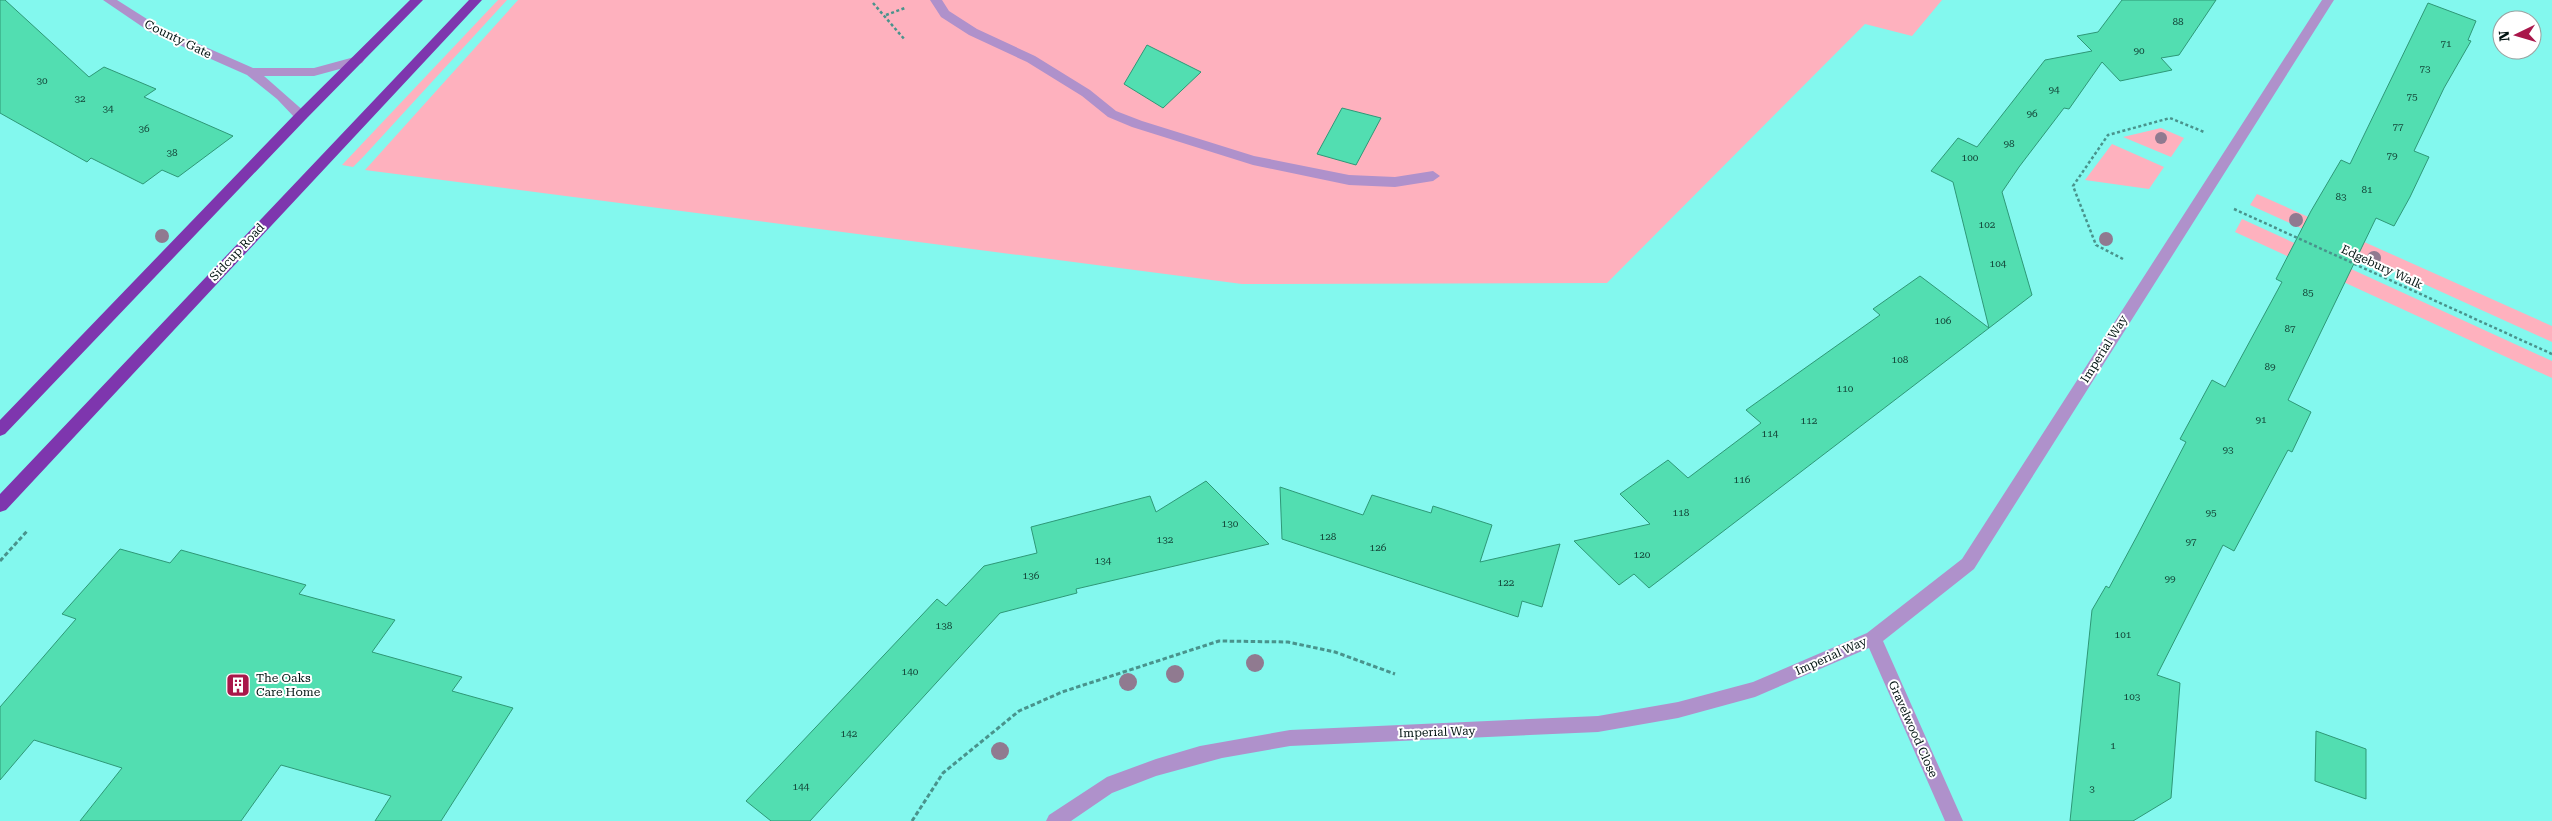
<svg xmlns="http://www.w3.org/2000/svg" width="2552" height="821" viewBox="0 0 2552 821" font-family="'Roboto Serif',serif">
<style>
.green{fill:#feb1be}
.building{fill:#52deb1;stroke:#2e9877}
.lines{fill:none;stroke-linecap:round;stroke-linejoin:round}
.path-far1{stroke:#49938c;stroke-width:2.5;stroke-dasharray:3 2.5;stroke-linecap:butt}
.path{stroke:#49938c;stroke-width:3;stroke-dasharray:4.5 2.5;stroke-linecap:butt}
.service{fill:#af91cb;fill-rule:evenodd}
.minor{fill:#af91cb;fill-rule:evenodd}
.trunk{fill:#7e36ae;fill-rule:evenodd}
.tree{fill:#907a90}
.labels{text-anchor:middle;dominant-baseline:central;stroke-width:4;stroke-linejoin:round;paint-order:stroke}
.number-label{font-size:10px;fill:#144639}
.street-label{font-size:12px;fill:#001311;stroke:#fff}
.poi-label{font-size:12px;fill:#001311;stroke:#fff;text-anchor:start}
</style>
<rect width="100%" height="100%" fill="#83f8ee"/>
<path class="green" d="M 498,0 L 507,0 L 364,156 L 353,167 L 342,165 Z
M 518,0 L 1942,0 L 1912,36 L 1865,24 L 1607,283 L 1242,284 L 365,170 Z
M 2161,128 L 2184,138 L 2171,157 L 2123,137 Z
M 2112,144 L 2164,167 L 2149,189 L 2085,180 Z
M 2257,194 L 2552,326 L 2552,342 L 2250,205 Z
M 2242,219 L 2552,361 L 2552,378 L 2235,232 Z"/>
<path class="building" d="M 0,0 L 5,0 L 89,77 L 104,67 L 156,89 L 144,97 L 233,136 L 178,177 L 162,170 L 143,184 L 91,158 L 87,162 L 0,113 Z
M 2122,0 L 2216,0 L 2179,55 L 2161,58 L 2172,70 L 2120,81 L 2102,62 L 2069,109 L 2064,108 L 2019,167 L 2002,192 L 2032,295 L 1989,328 L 1953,182 L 1931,171 L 1958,138 L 1977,147 L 2045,60 L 2092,51 L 2077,36 L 2098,32 Z
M 2428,3 L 2476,21 L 2468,40 L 2471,41 L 2444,88 L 2414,151 L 2429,157 L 2410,197 L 2394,226 L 2376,218 L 2288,400 L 2311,412 L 2292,452 L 2288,450 L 2234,551 L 2223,545 L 2157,675 L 2180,683 L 2171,798 L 2133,821 L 2070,821 L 2092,610 L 2106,586 L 2109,588 L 2137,536 L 2186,442 L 2180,439 L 2212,380 L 2225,387 L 2282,282 L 2276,279 L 2311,211 L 2341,160 L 2350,164 Z
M 1147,45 L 1201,72 L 1163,108 L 1124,84 Z
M 1342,108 L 1381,118 L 1356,165 L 1317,154 Z
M 1920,276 L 1989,328 L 1649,588 L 1634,574 L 1619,585 L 1574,541 L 1650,524 L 1620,494 L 1668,460 L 1688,478 L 1761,423 L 1746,410 L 1880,315 L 1873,309 Z
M 1206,481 L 1269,544 L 1076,589 L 1077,593 L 1000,613 L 810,821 L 771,821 L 746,801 L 937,599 L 946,606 L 984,566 L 1037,553 L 1031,527 L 1150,496 L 1156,512 Z
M 1280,487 L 1363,515 L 1372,495 L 1431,513 L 1433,506 L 1492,525 L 1480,562 L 1560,544 L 1542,607 L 1522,601 L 1518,617 L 1282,539 Z
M 120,549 L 170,563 L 181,550 L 306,585 L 299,594 L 395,620 L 372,652 L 462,677 L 452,691 L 513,708 L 441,821 L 375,821 L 391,796 L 281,765 L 241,821 L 80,821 L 122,768 L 34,740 L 0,780 L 0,707 L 76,619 L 62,614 Z
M 2316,731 L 2366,749 L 2366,799 L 2315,781 Z"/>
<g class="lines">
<path class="path-far1" d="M 873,3 L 905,40
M 886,15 L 905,8
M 2234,209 L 2552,354
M 2123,259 L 2096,245 L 2073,186 L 2108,135 L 2170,118 L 2204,132"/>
<path class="path" d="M 0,561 L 28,530
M 912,821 L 943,773 L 1019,711 L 1062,692 L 1219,641 L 1288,642 L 1335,652 L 1395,674"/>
<path class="service" d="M 930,0 L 942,0 L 949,11 L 977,29 L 1035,56 L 1090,90 L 1116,111 L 1142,121 L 1254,156 L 1349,175 L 1395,177 L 1433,171 L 1440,176 L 1433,181 L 1395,187 L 1349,185 L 1253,165 L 1132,127 L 1108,117 L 1082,96 L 1027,62 L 969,35 L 941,17 Z"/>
<path class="minor" d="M 103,0 L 117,0 L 158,26 L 253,68 L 314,68 L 358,56 L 364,60 L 362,63 L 314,76 L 264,76 L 306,113 L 307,116 L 306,119 L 296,119 L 277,99 L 247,75 L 150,32 Z
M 2322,0 L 2334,0 L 1974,569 L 1883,641 L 1963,821 L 1945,821 L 1869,648 L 1755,697 L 1678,718 L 1598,732 L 1290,746 L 1222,758 L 1156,776 L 1112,793 L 1071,821 L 1046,821 L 1049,815 L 1107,777 L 1156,759 L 1200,746 L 1290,730 L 1598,716 L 1678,702 L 1753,682 L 1867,633 L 1962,559 Z"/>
<path class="trunk" d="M 410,0 L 423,0 L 306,119 L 5,434 L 0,436 L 0,420 L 296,113 Z
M 469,0 L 482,0 L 6,510 L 0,512 L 0,494 Z"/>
</g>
<g class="tree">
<circle cx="2161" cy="138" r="6"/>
<circle cx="2296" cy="220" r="7"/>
<circle cx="162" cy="236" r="7"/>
<circle cx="2106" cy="239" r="7"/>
<circle cx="2374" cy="258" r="7"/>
<circle cx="1255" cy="663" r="9"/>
<circle cx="1175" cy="674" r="9"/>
<circle cx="1128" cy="682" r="9"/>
<circle cx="1000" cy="751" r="9"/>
</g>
<defs>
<g id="building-square" transform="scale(1.25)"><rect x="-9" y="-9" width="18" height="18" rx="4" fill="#a9164a" stroke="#fff"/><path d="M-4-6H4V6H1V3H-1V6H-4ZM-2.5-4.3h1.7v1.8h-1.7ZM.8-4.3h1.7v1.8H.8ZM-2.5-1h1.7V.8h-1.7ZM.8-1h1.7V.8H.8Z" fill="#fff"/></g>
</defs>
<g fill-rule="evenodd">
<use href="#building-square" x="238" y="685"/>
</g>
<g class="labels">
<g class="number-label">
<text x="2178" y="21">88</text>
<text x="2446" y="43">71</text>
<text x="2139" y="50">90</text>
<text x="2425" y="68">73</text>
<text x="42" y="80">30</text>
<text x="2054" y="89">94</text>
<text x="2412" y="96">75</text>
<text x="80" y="98">32</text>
<text x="108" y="108">34</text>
<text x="2032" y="113">96</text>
<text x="2398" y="126">77</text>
<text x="144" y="128">36</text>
<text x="2009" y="143">98</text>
<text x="172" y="152">38</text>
<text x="2392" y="155">79</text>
<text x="1970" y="157">100</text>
<text x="2367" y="189">81</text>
<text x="2341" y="196">83</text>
<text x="1987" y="224">102</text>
<text x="1998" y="263">104</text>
<text x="2308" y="292">85</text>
<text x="1943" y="320">106</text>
<text x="2290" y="328">87</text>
<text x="1900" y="359">108</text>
<text x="2270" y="366">89</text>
<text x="1845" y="388">110</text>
<text x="2261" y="419">91</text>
<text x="1809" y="420">112</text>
<text x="1770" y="433">114</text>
<text x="2228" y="449">93</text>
<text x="1742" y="479">116</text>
<text x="1681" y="512">118</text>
<text x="2211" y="512">95</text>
<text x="1230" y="523">130</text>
<text x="1328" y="536">128</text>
<text x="1165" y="539">132</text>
<text x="2191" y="541">97</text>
<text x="1378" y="547">126</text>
<text x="1642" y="554">120</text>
<text x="1103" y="560">134</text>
<text x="1031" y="575">136</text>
<text x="2170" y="578">99</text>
<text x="1506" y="582">122</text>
<text x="944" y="625">138</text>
<text x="2123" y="634">101</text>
<text x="910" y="671">140</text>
<text x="2132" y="696">103</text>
<text x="849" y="733">142</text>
<text x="2113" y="745">1</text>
<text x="801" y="786">144</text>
<text x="2092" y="788">3</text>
</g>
<g class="street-label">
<text transform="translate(178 39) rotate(26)">County Gate</text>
<text transform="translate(237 252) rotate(-47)">Sidcup Road</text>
<text transform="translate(2382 267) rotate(25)">Edgebury Walk</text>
<text transform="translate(2104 349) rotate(-58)">Imperial Way</text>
<text transform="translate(1831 656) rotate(-24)">Imperial Way</text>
<text transform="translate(1913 729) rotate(66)">Gravelwood Close</text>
<text transform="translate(1437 732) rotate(-2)">Imperial Way</text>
</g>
<g class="poi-label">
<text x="256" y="678">The Oaks<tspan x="256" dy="14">Care Home</tspan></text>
</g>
</g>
<g transform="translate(2517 35) rotate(265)"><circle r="24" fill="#ffffff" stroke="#99a1a0"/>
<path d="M0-4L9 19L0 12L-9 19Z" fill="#a9164a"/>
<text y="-8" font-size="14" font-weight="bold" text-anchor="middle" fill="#001311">N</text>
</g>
</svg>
